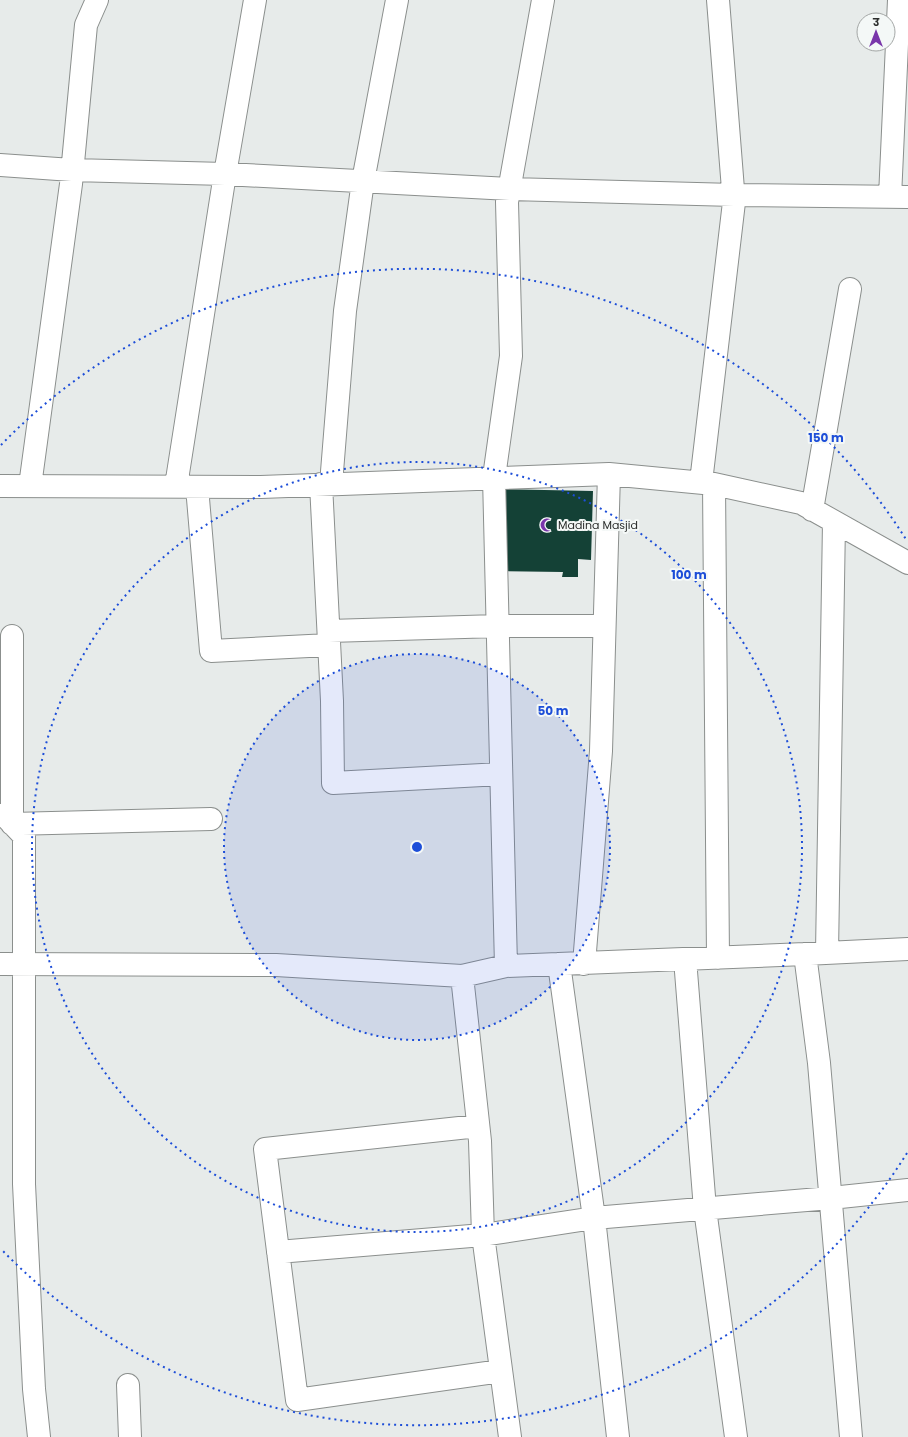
<svg xmlns="http://www.w3.org/2000/svg" width="908" height="1437" viewBox="0 0 908 1437" font-family="Poppins,'Noto Sans Devanagari',sans-serif">
<style>
.building{fill:#144136}
.lines{fill:none;stroke-linecap:round;stroke-linejoin:round}
.minor-casing{stroke:#8b8f8d;stroke-width:24}
.minor{stroke:#fff;stroke-width:22}
.ring{fill:none;stroke:#1d4ed8;stroke-width:2;stroke-dasharray:2 4}
.labels{text-anchor:middle;dominant-baseline:central;stroke-width:4;stroke-linejoin:round;paint-order:stroke}
.poi-label{font-size:11px;fill:#2b2d2c;stroke:#f4f8f7;text-anchor:start}
.centre{fill:#1d4ed8;stroke:#f4f8f7;stroke-width:2}
.ring-label{font-size:12px;text-anchor:middle;font-weight:bold;fill:#1d4ed8;stroke:#f4f8f7;stroke-width:4;stroke-linejoin:round;paint-order:stroke}
</style>
<rect width="100%" height="100%" fill="#e7ebea"/>
<path class="building" d="M 502,489 L 593,491 L 591,560 L 578,559 L 578,577 L 562,577 L 563,572 L 500,571 Z"/>
<g class="lines">
<g class="minor-casing">
<path id="minor" d="M 0,165 L 72,170 L 225,174 L 510,189 L 734,195 L 908,197
M 890,197 L 899,0
M 701,482 L 734,202 L 718,0
M 321,484 L 332,701 L 333,783 L 501,774
M 331,484 L 345,311 L 363,181 L 397,0
M 714,484 L 718,958
M 0,486 L 261,487 L 609,474 L 714,484 L 801,503 L 908,563
M 30,486 L 71,184 L 86,25 L 97,0
M 176,486 L 225,174 L 255,0
M 197,487 L 211,651 L 329,645
M 812,510 L 850,289
M 329,631 L 498,626 L 604,626
M 12,636 L 12,824 L 211,819
M 0,815 L 4,815 L 24,836 L 24,1184 L 34,1389 L 39,1437
M 827,953 L 834,522
M 685,959 L 705,1209 L 736,1437
M 0,964 L 276,965 L 462,976
M 559,964 L 594,1218 L 618,1437
M 584,964 L 601,751 L 609,474
M 506,966 L 805,954
M 478,1126 L 265,1149 L 297,1400 L 501,1371
M 278,1252 L 483,1235 L 594,1218 L 831,1198 L 908,1190
M 128,1385 L 130,1437
M 510,1437 L 483,1235 L 480,1141 L 462,976 L 506,966 L 494,477 L 511,356 L 507,202 L 543,0
M 851,1437 L 819,1063 L 805,954 L 908,949"/>
</g>
<use href="#minor" class="minor"/>
</g>
<circle cx="417" cy="847" r="193" fill="#1d4ed8" fill-opacity=".12"/>
<g class="ring">
<circle cx="417" cy="847" r="193"/>
<circle cx="417" cy="847" r="385"/>
<path d="M907 1153A578 578 0 0 1 1 1249M1 445A578 578 0 0 1 907 541"/>
</g>
<defs>
<g id="mosque-bare" transform="scale(1.08)"><path d="M3.5-4.9A6 6 0 1 0 3.5 4.9A5 5 0 1 1 3.5-4.9Z" fill="#7936aa" stroke="#f4f8f7" stroke-width="2.5" paint-order="stroke"/></g>
</defs>
<g fill-rule="evenodd">
<use href="#mosque-bare" x="547" y="525"/>
</g>
<g class="labels">
<g class="poi-label">
<text x="558" y="525">Madina Masjid</text>
</g>
</g>
<circle cx="417" cy="847" r="6" class="centre"/>
<g class="ring-label">
<text x="826" y="442">150 m</text>
<text x="689" y="579">100 m</text>
<text x="553" y="715">50 m</text>
</g>
<g transform="translate(876 32)"><circle r="19" fill="#f4f8f7" stroke="#a4a7a6"/>
<path d="M0-3L7 15L0 10L-7 15Z" fill="#7936aa"/>
<text y="-6" font-size="11" font-weight="bold" text-anchor="middle" fill="#2b2d2c">उ</text>
</g>
</svg>
